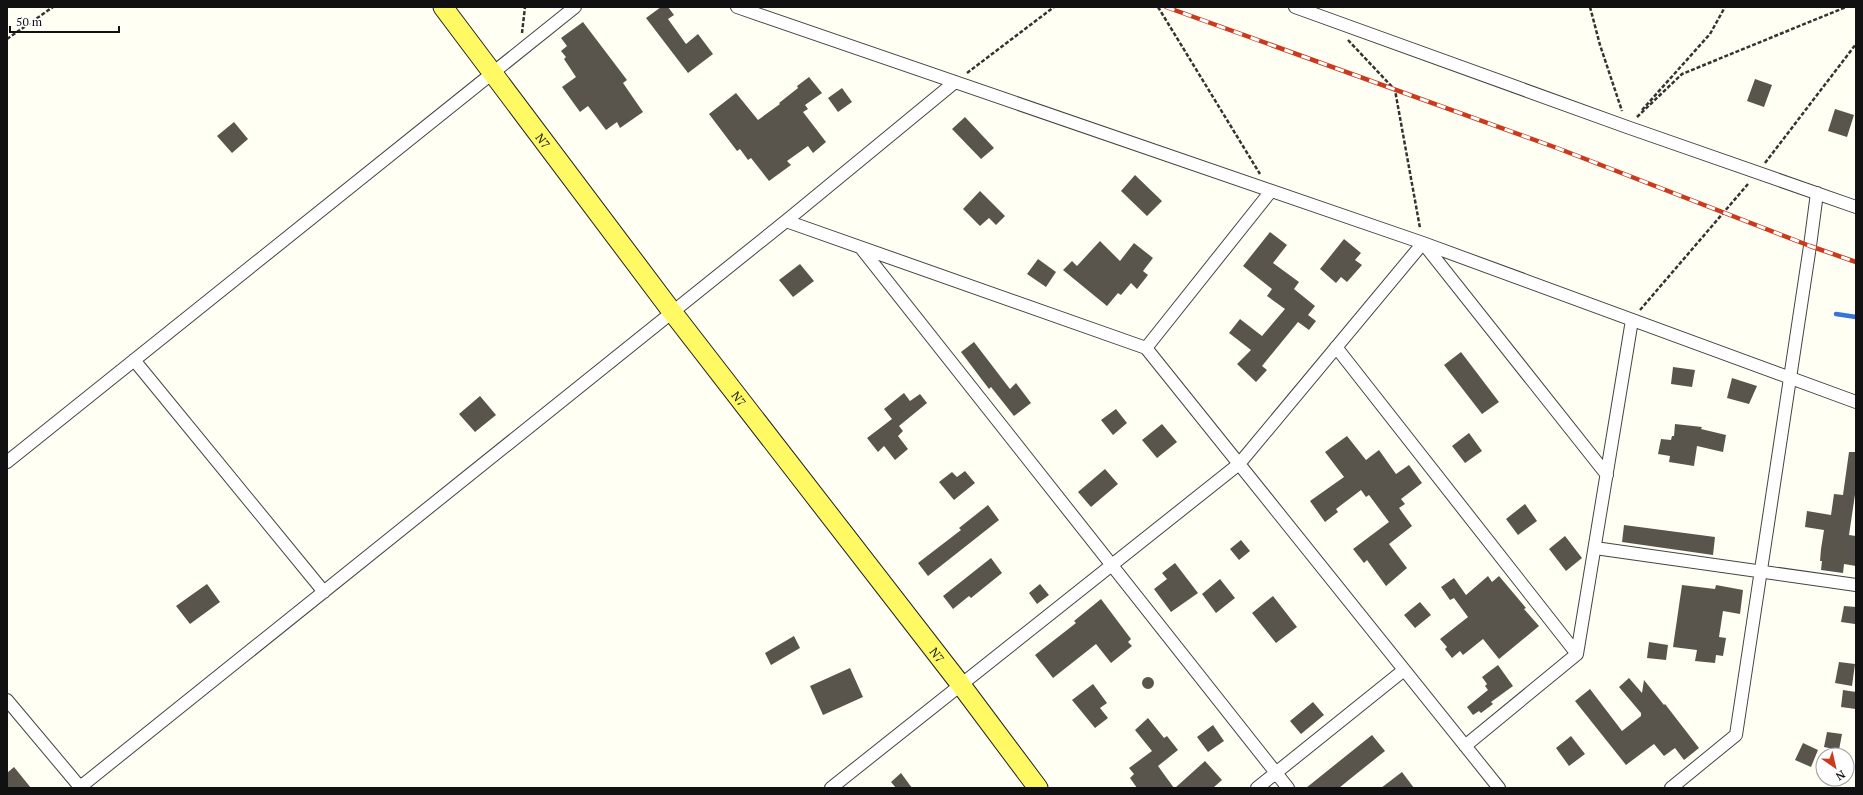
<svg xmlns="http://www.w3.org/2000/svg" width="1863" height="795" viewBox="0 0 1863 795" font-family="'PT Serif',serif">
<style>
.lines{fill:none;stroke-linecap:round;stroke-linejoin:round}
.stream{stroke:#3575d8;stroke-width:4.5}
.building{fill:#5a554c}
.street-casing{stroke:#444;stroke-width:14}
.primary-casing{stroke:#222;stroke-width:21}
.path{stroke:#333;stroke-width:2.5;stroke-dasharray:4 2;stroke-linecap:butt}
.street{stroke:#fff;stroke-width:12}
.primary{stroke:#fffa64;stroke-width:19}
.rail-casing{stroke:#cd391c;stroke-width:4.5}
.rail{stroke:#fff;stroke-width:3;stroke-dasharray:9;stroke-linecap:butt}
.labels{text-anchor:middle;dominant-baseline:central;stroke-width:4;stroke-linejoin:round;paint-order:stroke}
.street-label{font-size:12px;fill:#111;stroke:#fff}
</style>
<rect width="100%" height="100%" fill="#fffff4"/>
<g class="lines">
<path class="stream" d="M 1836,314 L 1856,317"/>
</g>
<path class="building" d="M 661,7 L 668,7 L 674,15 L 668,19 L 686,44 L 698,34 L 713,54 L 688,73 L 646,18 Z
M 583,22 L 627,80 L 623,83 L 643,112 L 620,128 L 617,122 L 606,130 L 588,106 L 580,112 L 562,87 L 576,77 L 564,59 L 566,57 L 561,51 L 567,46 L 561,38 Z
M 809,77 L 822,93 L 805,105 L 808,109 L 803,112 L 826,142 L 813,153 L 808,146 L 787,161 L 791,165 L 769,181 L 751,158 L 748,160 L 740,149 L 737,151 L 709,114 L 736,93 L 758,120 L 780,104 L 779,103 L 798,88 L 797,86 Z
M 1755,79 L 1772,85 L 1764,107 L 1747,101 Z
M 842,88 L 852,102 L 838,112 L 828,98 Z
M 1835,109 L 1854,115 L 1847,137 L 1828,131 Z
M 965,117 L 994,148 L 981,159 L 952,129 Z
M 234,122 L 248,139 L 232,153 L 217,136 Z
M 1135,175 L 1162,201 L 1147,216 L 1121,191 Z
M 980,191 L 1005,216 L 996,225 L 989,218 L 980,226 L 963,209 Z
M 1270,232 L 1287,245 L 1273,263 L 1299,282 L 1294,289 L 1315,306 L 1308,315 L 1316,321 L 1309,330 L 1298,322 L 1262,366 L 1267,370 L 1256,382 L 1237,364 L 1251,350 L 1229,333 L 1240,319 L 1262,336 L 1285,309 L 1267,296 L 1272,289 L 1243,266 Z
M 1344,239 L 1361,253 L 1355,260 L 1362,265 L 1347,282 L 1341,277 L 1336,283 L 1320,269 Z
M 1100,241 L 1120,261 L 1134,243 L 1153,258 L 1143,271 L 1148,275 L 1137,289 L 1131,283 L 1121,295 L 1118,293 L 1107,306 L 1063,270 L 1072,261 L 1077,266 Z
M 1038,259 L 1056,272 L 1046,287 L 1027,274 Z
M 800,264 L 814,281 L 793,297 L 779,280 Z
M 974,342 L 1010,389 L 1016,383 L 1031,403 L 1014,416 L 991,387 L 989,389 L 961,352 Z
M 1461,352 L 1499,402 L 1482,414 L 1444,365 Z
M 1673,367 L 1695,370 L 1692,387 L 1671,384 Z
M 1732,378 L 1757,386 L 1749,404 L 1727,398 Z
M 904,393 L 910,401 L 920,394 L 927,403 L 899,426 L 903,431 L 898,436 L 908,449 L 895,460 L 884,446 L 878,452 L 867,438 L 892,419 L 884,409 Z
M 480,396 L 496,415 L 475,432 L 459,414 Z
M 1116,409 L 1127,423 L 1113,435 L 1101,420 Z
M 1162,424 L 1177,442 L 1157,458 L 1142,440 Z
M 1675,424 L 1702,427 L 1701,429 L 1726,435 L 1723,452 L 1697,446 L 1694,466 L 1669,462 L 1670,456 L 1658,454 L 1661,439 L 1671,440 L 1672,436 L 1674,436 Z
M 1469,433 L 1482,451 L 1465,463 L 1452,446 Z
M 1347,436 L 1366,460 L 1379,450 L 1396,474 L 1409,465 L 1422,483 L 1401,499 L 1405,504 L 1399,508 L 1412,526 L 1389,544 L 1407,568 L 1386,586 L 1367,560 L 1364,563 L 1353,549 L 1389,522 L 1369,495 L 1366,497 L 1361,490 L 1336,509 L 1338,512 L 1325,522 L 1310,501 L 1344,477 L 1325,452 Z
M 1849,452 L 1856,452 L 1856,488 L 1849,535 L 1856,536 L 1856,566 L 1844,564 L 1843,573 L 1821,570 L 1822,561 L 1820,561 L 1821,549 L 1824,530 L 1805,527 L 1807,511 L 1831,515 L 1834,494 L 1843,495 Z
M 1105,469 L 1118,484 L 1091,507 L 1078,492 Z
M 965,471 L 975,483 L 954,500 L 939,482 L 952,472 L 957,477 Z
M 1525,504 L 1537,521 L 1518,535 L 1506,519 Z
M 988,505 L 999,520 L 928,576 L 918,563 L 961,530 L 959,528 Z
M 1624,525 L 1715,537 L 1713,555 L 1622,542 Z
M 1565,536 L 1582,558 L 1566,571 L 1549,549 Z
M 1241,540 L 1250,551 L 1239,560 L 1230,549 Z
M 991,558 L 1002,573 L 971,598 L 969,596 L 953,609 L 943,596 Z
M 1175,563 L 1198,593 L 1171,612 L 1154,589 L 1167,579 L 1162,573 Z
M 1488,576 L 1492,582 L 1499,576 L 1526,608 L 1524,609 L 1539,626 L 1499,659 L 1483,639 L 1463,655 L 1460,651 L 1452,658 L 1445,649 L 1447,647 L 1440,639 L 1468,617 L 1454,598 L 1450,600 L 1441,587 L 1454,578 L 1466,595 Z
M 1220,579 L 1235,598 L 1216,613 L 1202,594 Z
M 207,584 L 220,602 L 190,624 L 176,606 Z
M 1040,584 L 1049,595 L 1037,604 L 1029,593 Z
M 1682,585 L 1715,589 L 1716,585 L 1743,590 L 1740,614 L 1723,611 L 1719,637 L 1726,638 L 1723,656 L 1716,655 L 1715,663 L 1695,661 L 1697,650 L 1673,647 Z
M 1273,596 L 1297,627 L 1276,643 L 1252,613 Z
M 1101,599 L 1131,639 L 1128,642 L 1132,646 L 1111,663 L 1096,644 L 1053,678 L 1035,655 L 1076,623 L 1074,621 Z
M 1420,602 L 1431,615 L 1415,628 L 1404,615 Z
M 1844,606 L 1856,607 L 1855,624 L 1841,622 Z
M 794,636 L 800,648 L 771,665 L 765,653 Z
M 1649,642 L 1668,645 L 1666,660 L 1647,658 Z
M 1839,662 L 1855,664 L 1852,686 L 1835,683 Z
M 1498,665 L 1513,686 L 1491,702 L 1493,704 L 1481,713 L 1479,711 L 1473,715 L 1467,707 L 1488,690 L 1485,686 L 1487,684 L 1482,677 Z
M 850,668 L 863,697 L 823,715 L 810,686 Z
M1142 683a6 6 0 1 1 12 0a6 6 0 1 1-12 0Z
M 1629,678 L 1642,693 L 1644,680 L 1664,705 L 1665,704 L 1699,748 L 1684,760 L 1675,748 L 1664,756 L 1654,744 L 1626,765 L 1575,701 L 1590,689 L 1622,731 L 1641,716 L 1641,713 L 1619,687 Z
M 1093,684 L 1107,703 L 1100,708 L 1108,718 L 1095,728 L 1072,700 Z
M 1843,690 L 1856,692 L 1856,709 L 1841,707 Z
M 1313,702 L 1324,715 L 1301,734 L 1290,721 Z
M 1148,718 L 1164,738 L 1167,736 L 1178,750 L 1158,766 L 1174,788 L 1137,788 L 1130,778 L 1134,774 L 1129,768 L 1152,751 L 1135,730 Z
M 1213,725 L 1224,741 L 1208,752 L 1197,737 Z
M 1827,732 L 1842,734 L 1839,750 L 1824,747 Z
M 1372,735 L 1385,751 L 1350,779 L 1339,788 L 1306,788 Z
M 1571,736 L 1585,754 L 1569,766 L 1556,748 Z
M 1803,743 L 1818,750 L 1811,767 L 1795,760 Z
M 1205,761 L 1222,780 L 1213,788 L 1175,788 Z
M 14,767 L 31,788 L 7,788 L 7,773 Z
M 1402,772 L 1414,788 L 1381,788 Z
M 901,773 L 912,788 L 896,788 L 891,782 Z"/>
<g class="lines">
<g class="street-casing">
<path id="street" d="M 737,7 L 1423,243 L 1856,402
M 1295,7 L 1627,127 L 1856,207
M 786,221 L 1146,348 L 1499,788
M 861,248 L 1288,788
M 1336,347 L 1577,654
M 1146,348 L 1271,191
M 134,360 L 324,592
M 7,462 L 575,7
M 1595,548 L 1856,585
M 7,700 L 80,787
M 1465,746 L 1577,654 L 1632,320
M 79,788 L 786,221 L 955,82
M 831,788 L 1239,464 L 1423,243 L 1607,475
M 1257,788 L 1404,670
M 1671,788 L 1736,735 L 1810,246 L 1817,193"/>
</g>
<g class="primary-casing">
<g id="primary">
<path id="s1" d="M 443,7 L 673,313 L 961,685 L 1038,788"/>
</g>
</g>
<path class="path" d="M 1158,7 L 1260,174
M 1590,7 L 1600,45 L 1622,111
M 522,33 L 525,7
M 7,39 L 53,7
M 1348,40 L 1395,90 L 1420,228
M 967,73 L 1054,7
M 1642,110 L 1710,34 L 1725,7
M 1637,117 L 1682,74 L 1846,7
M 1765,163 L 1856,44
M 1640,310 L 1748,184"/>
<use href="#street" class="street"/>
<use href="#primary" class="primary"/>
<g class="rail-casing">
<path id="rail" d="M 1166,7 L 1557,148 L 1810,246 L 1856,262"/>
</g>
<use href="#rail" class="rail"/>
</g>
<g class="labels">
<g class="street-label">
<text stroke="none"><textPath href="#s1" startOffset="167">N7</textPath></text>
<text stroke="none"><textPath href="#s1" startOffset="491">N7</textPath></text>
<text stroke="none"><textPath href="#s1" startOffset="815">N7</textPath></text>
</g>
</g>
<rect width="1863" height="795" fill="none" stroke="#111111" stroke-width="16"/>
<g transform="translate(1835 767) rotate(146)"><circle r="19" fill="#ffffff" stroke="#a0a0a0"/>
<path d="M0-3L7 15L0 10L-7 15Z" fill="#cd391c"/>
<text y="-6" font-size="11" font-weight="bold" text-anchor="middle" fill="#111111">N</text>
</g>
<path d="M10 26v6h109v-6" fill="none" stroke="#111111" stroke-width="2"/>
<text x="16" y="26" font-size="12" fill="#111111" stroke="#ffffff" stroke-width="3" paint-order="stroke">50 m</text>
</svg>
